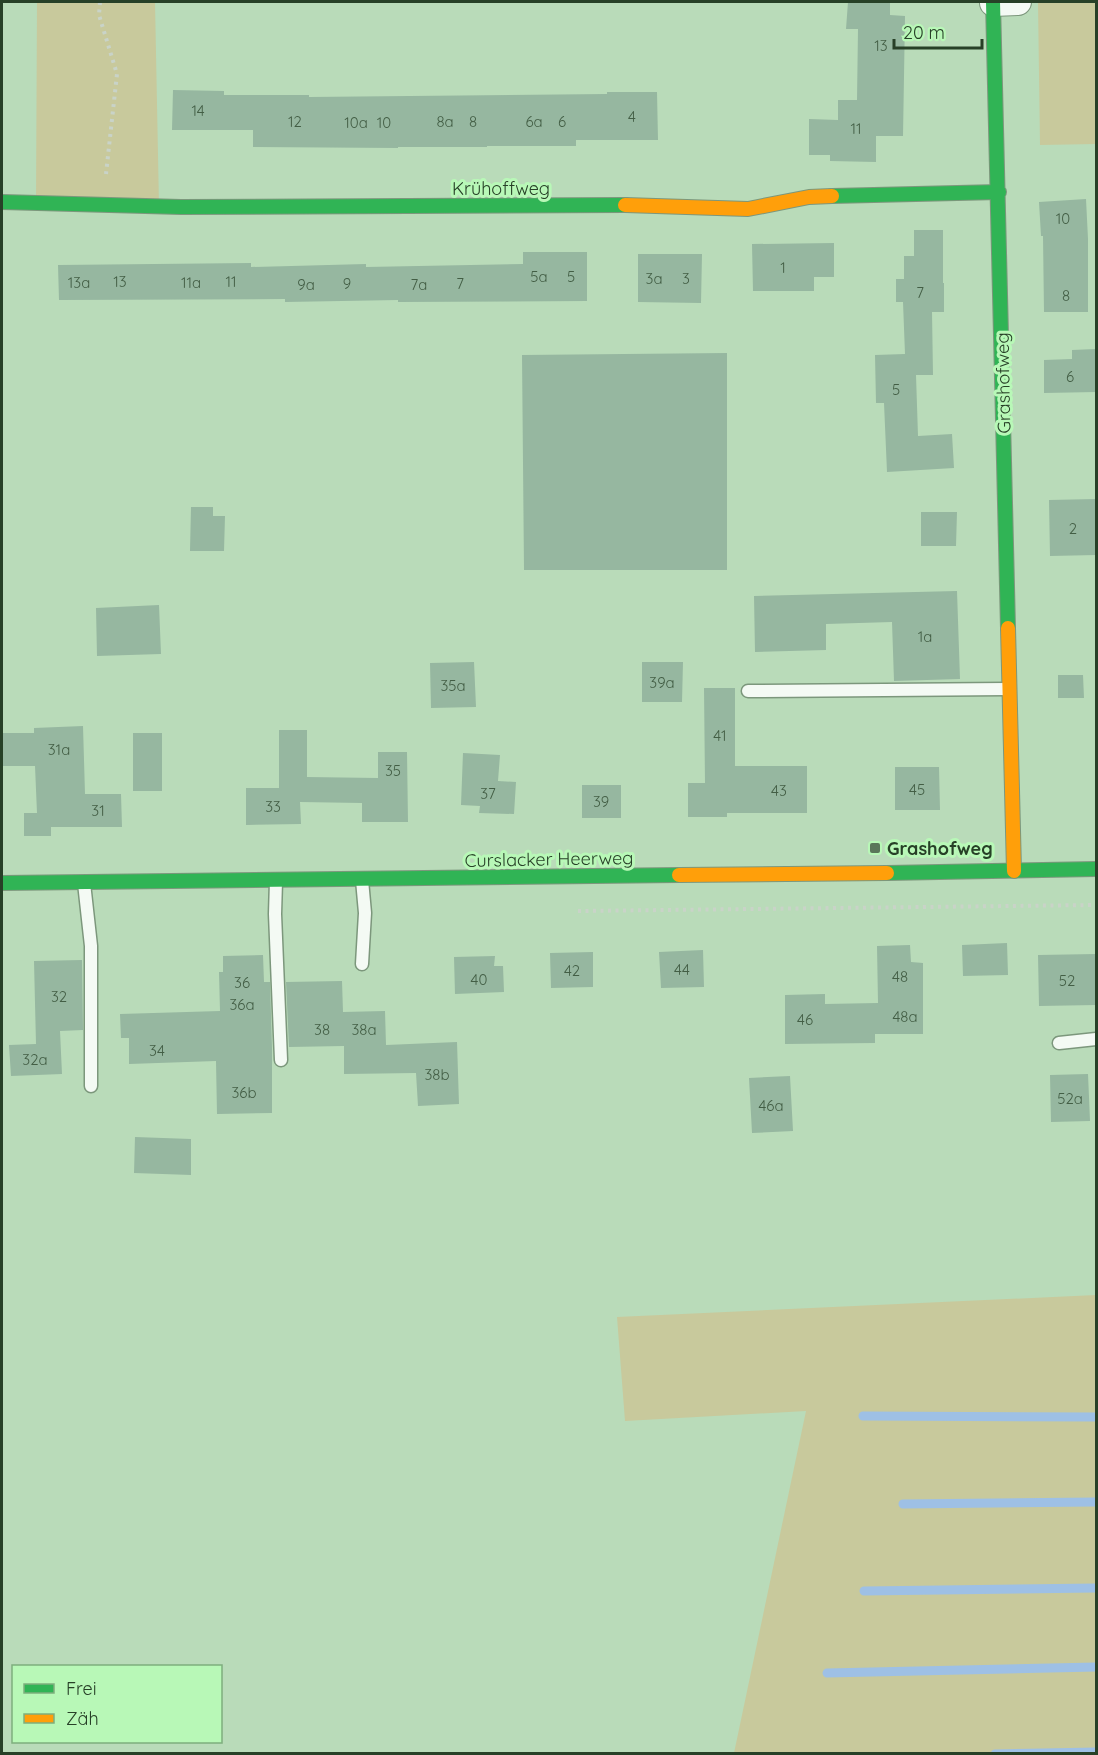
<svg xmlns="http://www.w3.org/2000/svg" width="1098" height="1755" viewBox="0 0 1098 1755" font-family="Quicksand,sans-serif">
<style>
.green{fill:#c8c99c}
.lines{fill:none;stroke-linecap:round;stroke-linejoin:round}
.stream{stroke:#9ec0e5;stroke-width:9}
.building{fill:#96b7a0}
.lane-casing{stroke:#7c977c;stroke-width:15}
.street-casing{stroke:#7c977c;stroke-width:28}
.fast-casing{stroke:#7c977c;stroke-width:16}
.slow-casing{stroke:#7c977c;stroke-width:16}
.path{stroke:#c9d3c8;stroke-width:4;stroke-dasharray:3 4.5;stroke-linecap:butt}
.lane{stroke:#f4faf4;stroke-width:12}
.street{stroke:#f4faf4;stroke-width:26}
.fast{stroke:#30b455;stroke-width:14}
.slow{stroke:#ff9f0a;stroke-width:14}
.poi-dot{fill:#5a765a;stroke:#b8f8b7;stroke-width:2}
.labels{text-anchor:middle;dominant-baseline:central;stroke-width:6;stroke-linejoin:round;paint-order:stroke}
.number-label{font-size:15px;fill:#435e45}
.street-label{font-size:18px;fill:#274027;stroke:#b8f8b7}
.poi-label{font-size:18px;font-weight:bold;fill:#274027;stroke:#b8f8b7;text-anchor:start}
</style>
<rect width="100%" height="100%" fill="#b9dbb9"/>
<path class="green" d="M 37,2 L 155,2 L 159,206 L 36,203 Z
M 1038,2 L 1096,2 L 1096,144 L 1040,145 Z
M 1096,1295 L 1096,1753 L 734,1753 L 806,1411 L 625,1421 L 617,1317 Z"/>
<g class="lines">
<path class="stream" d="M 863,1416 L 1096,1417
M 903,1504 L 1096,1502
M 864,1591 L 1096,1588
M 827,1673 L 1096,1667
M 995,1754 L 1096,1752"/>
</g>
<path class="building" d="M 848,2 L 890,2 L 890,15 L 905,16 L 903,136 L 876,136 L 876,162 L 830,161 L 830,155 L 809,155 L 809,119 L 838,120 L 838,100 L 857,100 L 858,29 L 846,29 Z
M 173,90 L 224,91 L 224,95 L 309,95 L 309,97 L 607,94 L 607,92 L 657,92 L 658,140 L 576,140 L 576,146 L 487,146 L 487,147 L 398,147 L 398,148 L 253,147 L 253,130 L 172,130 Z
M 1086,199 L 1088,239 L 1088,312 L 1044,312 L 1043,236 L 1041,236 L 1039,202 Z
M 914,230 L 943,230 L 943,283 L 944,283 L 944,312 L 932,312 L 933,375 L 916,375 L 918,436 L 952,434 L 954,468 L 887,472 L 884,403 L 876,403 L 875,355 L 905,354 L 903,302 L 896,302 L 896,279 L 904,279 L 904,256 L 914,256 Z
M 834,243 L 834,277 L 814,277 L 814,291 L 753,291 L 752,244 Z
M 523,252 L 587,252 L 587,301 L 398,302 L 398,300 L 285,302 L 285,299 L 59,300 L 58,265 L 251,263 L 251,267 L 366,264 L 366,267 L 523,264 Z
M 638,254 L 702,254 L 701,303 L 638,302 Z
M 1096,349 L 1096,392 L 1044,393 L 1044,360 L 1072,359 L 1072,350 Z
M 727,353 L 727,570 L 524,570 L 522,355 Z
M 1096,499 L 1096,555 L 1050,556 L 1049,500 Z
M 191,507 L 213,507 L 213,516 L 225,516 L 224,551 L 190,551 Z
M 921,512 L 957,512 L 956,546 L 921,546 Z
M 957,591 L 960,679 L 894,681 L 892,622 L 826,624 L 826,650 L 755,652 L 754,596 Z
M 159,605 L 161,654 L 97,656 L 96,608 Z
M 474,662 L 476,707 L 431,708 L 430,663 Z
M 642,662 L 683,662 L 682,702 L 642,702 Z
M 1058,675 L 1083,675 L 1084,698 L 1058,698 Z
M 704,688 L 735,688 L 735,766 L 807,766 L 807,813 L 727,813 L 727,817 L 688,817 L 688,783 L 705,783 Z
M 83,726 L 85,794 L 121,794 L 122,827 L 51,827 L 51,836 L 24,836 L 24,813 L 37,813 L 35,766 L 2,766 L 2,733 L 34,733 L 34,728 Z
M 279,730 L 307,730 L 307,777 L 378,778 L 378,752 L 407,752 L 408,822 L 362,822 L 362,803 L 300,802 L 301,824 L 246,825 L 246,788 L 279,788 Z
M 133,733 L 162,733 L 162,791 L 133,791 Z
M 463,753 L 500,755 L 498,781 L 516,782 L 514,814 L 479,813 L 480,806 L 461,805 Z
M 895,767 L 939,767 L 940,810 L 895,810 Z
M 582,785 L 621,785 L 621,818 L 582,818 Z
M 1007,943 L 1008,975 L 963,976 L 962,945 Z
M 910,945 L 911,962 L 923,963 L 923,1034 L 875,1034 L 875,1043 L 785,1044 L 785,995 L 825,994 L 825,1004 L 878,1003 L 877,946 Z
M 703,950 L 704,987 L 661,988 L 659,952 Z
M 593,952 L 593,987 L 551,988 L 550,953 Z
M 1096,954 L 1096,1005 L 1039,1006 L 1038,955 Z
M 263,955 L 264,982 L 270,982 L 272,1048 L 272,1113 L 217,1114 L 216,1061 L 129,1064 L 129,1038 L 121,1038 L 120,1014 L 220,1011 L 219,972 L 223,972 L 223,956 Z
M 495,956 L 494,966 L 503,966 L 504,992 L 455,994 L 454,957 Z
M 82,960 L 83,1030 L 60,1031 L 62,1074 L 11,1076 L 9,1045 L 36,1044 L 34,961 Z
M 342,981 L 343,1012 L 385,1011 L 386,1045 L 457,1042 L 459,1104 L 418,1106 L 416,1073 L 344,1074 L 344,1046 L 289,1047 L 286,982 Z
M 1088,1074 L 1090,1121 L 1051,1122 L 1050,1075 Z
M 790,1076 L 793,1131 L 752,1133 L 749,1078 Z
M 135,1137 L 191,1139 L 191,1175 L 134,1173 Z"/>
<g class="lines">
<g class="lane-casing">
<path id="lane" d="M 748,691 L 1007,689
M 276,881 L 275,914 L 281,1060
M 84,883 L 91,946 L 91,1086
M 362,964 L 365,913 L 362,880
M 1059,1043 L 1096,1039"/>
</g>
<g class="street-casing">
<path id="street" d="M 993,3 L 1018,2"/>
</g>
<g class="fast-casing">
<path id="fast" d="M 993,2 L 1008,628
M 832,196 L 999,192
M 2,202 L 181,207 L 625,205
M 887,873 L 1096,869
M 2,883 L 679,875"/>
</g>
<g class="slow-casing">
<path id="slow" d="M 625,205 L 748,209 L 809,197 L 832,196
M 1008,628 L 1014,871
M 679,875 L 887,873"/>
</g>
<path class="path" d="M 100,2 L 99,15 L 117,74 L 106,174
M 578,911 L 1096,905"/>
<use href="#lane" class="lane"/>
<use href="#street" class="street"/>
<use href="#fast" class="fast"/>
<use href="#slow" class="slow"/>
</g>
<rect class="poi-dot" x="869" y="842" width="12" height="12" rx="3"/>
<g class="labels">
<g class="number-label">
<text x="881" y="45">13</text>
<text x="198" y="110">14</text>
<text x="632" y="116">4</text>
<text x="295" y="121">12</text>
<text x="445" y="121">8a</text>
<text x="473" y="121">8</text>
<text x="534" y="121">6a</text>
<text x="562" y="121">6</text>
<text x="356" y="122">10a</text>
<text x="384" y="122">10</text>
<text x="856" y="128">11</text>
<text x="1063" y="218">10</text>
<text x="783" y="267">1</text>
<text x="539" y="276">5a</text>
<text x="571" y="276">5</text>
<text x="654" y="278">3a</text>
<text x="686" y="278">3</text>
<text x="120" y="281">13</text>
<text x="231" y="281">11</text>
<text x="79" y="282">13a</text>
<text x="191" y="282">11a</text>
<text x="347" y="283">9</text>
<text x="460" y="283">7</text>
<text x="306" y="284">9a</text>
<text x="419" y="284">7a</text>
<text x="920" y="292">7</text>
<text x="1066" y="295">8</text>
<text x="1070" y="376">6</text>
<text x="896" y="389">5</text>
<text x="1073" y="528">2</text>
<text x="925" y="636">1a</text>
<text x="662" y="682">39a</text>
<text x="453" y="685">35a</text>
<text x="720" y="735">41</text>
<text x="59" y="749">31a</text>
<text x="393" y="770">35</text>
<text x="917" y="789">45</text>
<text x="779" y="790">43</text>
<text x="488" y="793">37</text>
<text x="601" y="801">39</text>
<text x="273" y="806">33</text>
<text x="98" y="810">31</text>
<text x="682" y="969">44</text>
<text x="572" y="970">42</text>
<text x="900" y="976">48</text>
<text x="479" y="979">40</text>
<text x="1067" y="980">52</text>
<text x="242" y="982">36</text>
<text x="59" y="996">32</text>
<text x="242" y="1004">36a</text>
<text x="905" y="1016">48a</text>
<text x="805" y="1019">46</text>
<text x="322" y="1029">38</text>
<text x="364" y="1029">38a</text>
<text x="157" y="1050">34</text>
<text x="35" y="1059">32a</text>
<text x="437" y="1074">38b</text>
<text x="244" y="1092">36b</text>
<text x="1070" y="1098">52a</text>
<text x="771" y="1105">46a</text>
</g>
<g class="street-label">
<text x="501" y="188">Krühoffweg</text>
<text transform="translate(1003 383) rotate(-91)">Grashofweg</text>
<text transform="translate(549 859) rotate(-1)">Curslacker Heerweg</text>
</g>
<g class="poi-label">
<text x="887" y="848">Grashofweg</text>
</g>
</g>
<rect width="1098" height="1755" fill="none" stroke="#274027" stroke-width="6"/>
<rect x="12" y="1665" width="210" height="78" fill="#b8f8b7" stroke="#7eae7d" stroke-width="1.5"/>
<rect x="24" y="1684" width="30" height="9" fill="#30b455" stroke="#7eae7d" stroke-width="1.5"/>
<text x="66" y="1695" font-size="18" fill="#274027">Frei</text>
<rect x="24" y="1714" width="30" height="9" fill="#ff9f0a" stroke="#7eae7d" stroke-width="1.5"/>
<text x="66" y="1725" font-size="18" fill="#274027">Zäh</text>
<path d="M894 39v9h88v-9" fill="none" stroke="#274027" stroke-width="3"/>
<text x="903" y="39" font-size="18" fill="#274027" stroke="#b8f8b7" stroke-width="4.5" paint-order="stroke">20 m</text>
</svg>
